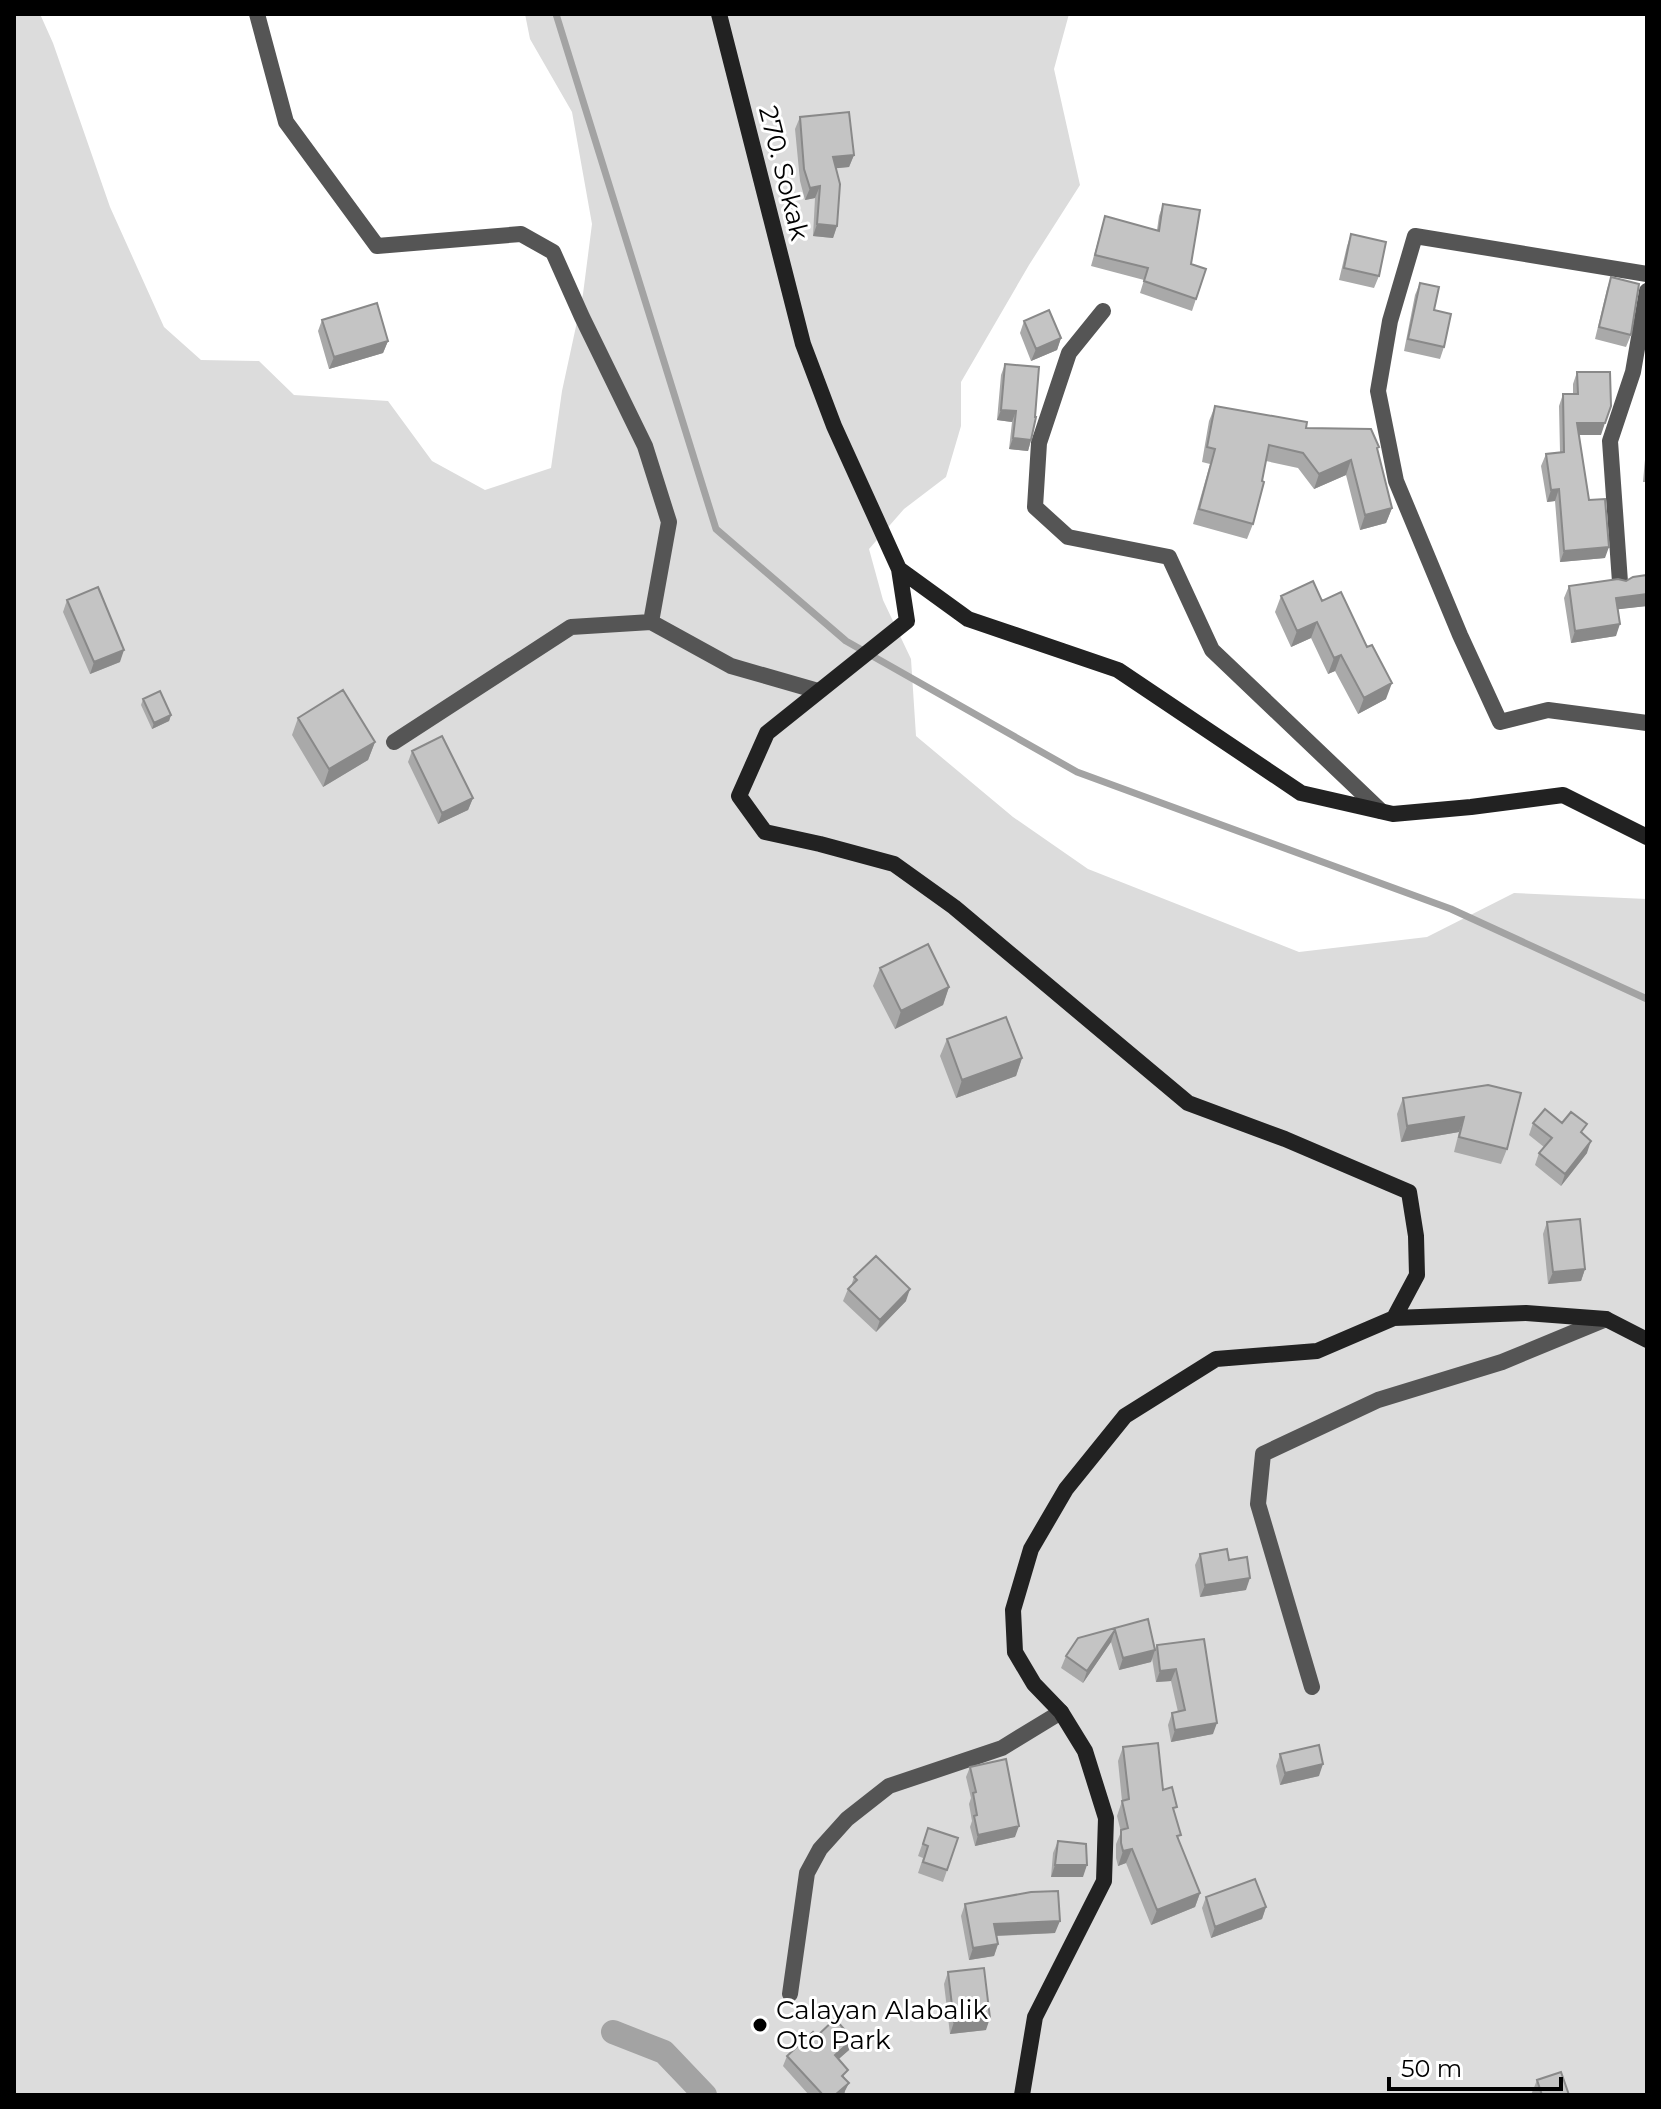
<svg xmlns="http://www.w3.org/2000/svg" width="1661" height="2109" viewBox="0 0 1661 2109" font-family="Montserrat,sans-serif">
<style>
.green{fill:#dcdcdc}
.lines{fill:none;stroke-linecap:round;stroke-linejoin:round}
.stream{stroke:#a3a3a3;stroke-width:7}
.canal{stroke:#a3a3a3;stroke-width:24}
.street{stroke:#555;stroke-width:16}
.secondary{stroke:#222;stroke-width:16}
.wall{fill:#a9a9a9}
.shaded-wall{fill:#898989}
.building{fill:#c4c4c4;stroke:#898989;stroke-width:2}
.poi-dot{fill:#000;stroke:#fff;stroke-width:3}
.labels{text-anchor:middle;dominant-baseline:central;stroke-width:6;stroke-linejoin:round;paint-order:stroke}
.street-label{font-size:26px;fill:#000;stroke:#fff}
.poi-label{font-size:26px;fill:#000;stroke:#fff;text-anchor:start}
</style>
<rect width="100%" height="100%" fill="#fff"/>
<path class="green" d="M 14,14 L 40,14 L 53,43 L 110,207 L 164,327 L 201,360 L 259,361 L 294,395 L 388,401 L 432,461 L 485,490 L 551,468 L 562,391 L 583,294 L 592,224 L 572,112 L 530,39 L 525,14 L 1069,14 L 1054,69 L 1080,185 L 1029,265 L 961,382 L 961,426 L 946,477 L 904,509 L 869,549 L 883,600 L 911,659 L 916,736 L 1013,817 L 1088,869 L 1299,952 L 1427,937 L 1514,893 L 1647,899 L 1647,2095 L 14,2095 Z"/>
<g class="lines">
<path class="stream" d="M 556,14 L 716,529 L 846,641 L 1077,772 L 1451,909 L 1647,999"/>
<path class="canal" d="M 613,2032 L 664,2052 L 705,2095"/>
<path class="street" d="M 257,14 L 286,122 L 377,246 L 521,234 L 553,252 L 582,317 L 645,446 L 669,522 L 651,622
M 1647,274 L 1415,236 L 1390,321 L 1378,391 L 1396,481 L 1460,635 L 1500,722 L 1548,710 L 1647,723
M 1103,311 L 1069,353 L 1039,443 L 1035,507 L 1068,537 L 1169,557 L 1212,650 L 1381,811
M 1620,582 L 1610,441 L 1633,372 L 1647,291
M 394,742 L 571,627 L 651,622 L 731,666 L 818,691
M 1312,1687 L 1258,1504 L 1263,1454 L 1378,1400 L 1502,1362 L 1606,1319
M 790,1994 L 807,1873 L 820,1849 L 847,1819 L 889,1786 L 1002,1748 L 1061,1712"/>
<path class="secondary" d="M 719,14 L 803,344 L 834,426 L 899,569 L 968,619 L 1118,670 L 1301,793 L 1393,814 L 1471,807 L 1563,795 L 1647,837
M 899,569 L 907,621 L 767,733 L 739,796 L 765,832 L 820,844 L 894,864 L 954,907 L 1188,1103 L 1285,1139 L 1409,1192 L 1416,1236 L 1417,1275 L 1394,1318
M 1022,2095 L 1035,2017 L 1104,1881 L 1106,1818 L 1085,1751 L 1061,1712 L 1034,1684 L 1015,1652 L 1013,1610 L 1031,1549 L 1066,1489 L 1125,1416 L 1216,1359 L 1317,1351 L 1394,1318 L 1526,1313 L 1606,1319 L 1647,1340"/>
</g>
<path class="wall" d="M 800,117 L 854,155 L 849,167 L 836,168 L 837,226 L 833,238 L 813,236 L 815,198 L 805,200 L 800,181 L 795,129 Z
M 1163,204 L 1191,264 L 1206,269 L 1192,311 L 1140,293 L 1144,280 L 1091,266 L 1105,216 L 1157,230 L 1159,216 Z
M 1351,234 L 1379,276 L 1374,288 L 1339,280 L 1347,246 Z
M 1611,277 L 1631,335 L 1626,347 L 1595,339 L 1607,289 Z
M 1420,283 L 1434,310 L 1444,347 L 1440,359 L 1404,351 L 1415,295 Z
M 322,320 L 388,341 L 383,353 L 329,369 L 318,331 Z
M 1024,321 L 1061,338 L 1057,350 L 1031,361 L 1020,333 Z
M 1005,364 L 1031,440 L 1028,451 L 1009,449 L 1012,422 L 997,420 L 1001,375 Z
M 1577,372 L 1601,435 L 1578,435 L 1589,500 L 1605,558 L 1560,562 L 1555,501 L 1547,502 L 1541,466 L 1546,454 L 1560,452 L 1559,406 L 1563,394 L 1573,394 L 1573,384 Z
M 1215,406 L 1306,428 L 1378,452 L 1392,508 L 1386,523 L 1360,530 L 1346,475 L 1314,489 L 1298,468 L 1266,461 L 1253,524 L 1247,539 L 1193,524 L 1210,464 L 1202,462 L 1209,421 Z
M 1647,437 L 1647,482 L 1643,482 Z
M 1569,586 L 1647,606 L 1618,609 L 1616,636 L 1571,643 L 1564,598 Z
M 1281,596 L 1322,601 L 1386,699 L 1358,714 L 1335,671 L 1328,674 L 1311,638 L 1291,647 L 1275,612 Z
M 67,600 L 120,662 L 90,674 L 63,612 Z
M 143,699 L 171,715 L 169,721 L 152,729 L 141,705 Z
M 298,718 L 375,742 L 368,760 L 323,787 L 292,735 Z
M 412,751 L 473,798 L 468,810 L 438,824 L 408,762 Z
M 880,968 L 949,987 L 943,1005 L 895,1029 L 873,986 Z
M 947,1039 L 1022,1058 L 1016,1076 L 956,1098 L 940,1056 Z
M 1488,1085 L 1507,1149 L 1501,1164 L 1454,1152 L 1459,1132 L 1401,1142 L 1397,1114 L 1403,1098 Z
M 1533,1123 L 1562,1123 L 1584,1134 L 1587,1153 L 1561,1186 L 1535,1165 L 1539,1153 L 1544,1147 L 1529,1135 Z
M 1547,1222 L 1585,1269 L 1581,1281 L 1548,1284 L 1543,1234 Z
M 854,1277 L 906,1301 L 876,1332 L 843,1301 L 848,1289 L 851,1286 Z
M 1200,1554 L 1229,1560 L 1246,1590 L 1200,1597 L 1195,1565 Z
M 1148,1619 L 1155,1649 L 1157,1645 L 1204,1639 L 1213,1734 L 1171,1742 L 1168,1725 L 1172,1713 L 1178,1712 L 1171,1681 L 1156,1682 L 1152,1658 L 1151,1662 L 1119,1670 L 1111,1642 L 1083,1683 L 1061,1668 L 1066,1656 L 1078,1638 Z
M 1123,1747 L 1163,1790 L 1175,1813 L 1179,1841 L 1200,1893 L 1195,1907 L 1151,1925 L 1126,1863 L 1118,1866 L 1116,1858 L 1116,1844 L 1121,1832 L 1117,1816 L 1122,1801 L 1118,1761 Z
M 1280,1754 L 1319,1776 L 1280,1785 L 1276,1766 Z
M 970,1767 L 1015,1837 L 975,1846 L 970,1827 L 972,1821 L 969,1804 L 971,1798 L 966,1777 Z
M 928,1828 L 958,1838 L 943,1882 L 918,1873 L 923,1858 L 918,1856 Z
M 1058,1841 L 1083,1877 L 1051,1877 L 1053,1853 Z
M 1206,1897 L 1266,1907 L 1262,1919 L 1211,1938 L 1202,1908 Z
M 965,1904 L 1055,1933 L 997,1936 L 998,1944 L 994,1956 L 969,1960 L 961,1916 Z
M 948,1972 L 986,2030 L 950,2034 L 944,1984 Z
M 817,2036 L 849,2050 L 838,2059 L 845,2079 L 845,2093 L 843,2095 L 809,2095 L 783,2066 L 787,2056 Z
M 1537,2080 L 1569,2095 L 1531,2095 Z"/>
<path class="shaded-wall" d="M 854,155 L 849,167 L 829,169 L 833,157 Z
M 820,186 L 815,198 L 805,200 L 810,188 Z
M 817,224 L 837,226 L 833,238 L 813,236 Z
M 1061,338 L 1057,350 L 1031,361 L 1036,349 Z
M 388,341 L 383,353 L 329,369 L 334,357 Z
M 1001,410 L 1016,411 L 1012,422 L 997,420 Z
M 1577,423 L 1605,423 L 1601,435 L 1572,435 Z
M 1013,438 L 1031,440 L 1028,451 L 1009,449 Z
M 1351,460 L 1346,475 L 1314,489 L 1319,474 Z
M 1559,489 L 1555,501 L 1547,502 L 1551,490 Z
M 1392,508 L 1386,523 L 1360,530 L 1365,515 Z
M 1609,547 L 1605,558 L 1560,562 L 1564,551 Z
M 1647,594 L 1647,606 L 1612,610 L 1616,598 Z
M 1317,622 L 1311,638 L 1291,647 L 1297,631 Z
M 1620,624 L 1616,636 L 1571,643 L 1575,631 Z
M 124,650 L 120,662 L 90,674 L 94,662 Z
M 1341,655 L 1335,671 L 1328,674 L 1334,658 Z
M 1392,683 L 1386,699 L 1358,714 L 1364,698 Z
M 171,715 L 169,721 L 152,729 L 154,723 Z
M 375,742 L 368,760 L 323,787 L 329,769 Z
M 473,798 L 468,810 L 438,824 L 442,813 Z
M 949,987 L 943,1005 L 895,1029 L 901,1011 Z
M 1022,1058 L 1016,1076 L 956,1098 L 962,1080 Z
M 1464,1117 L 1459,1132 L 1401,1142 L 1407,1126 Z
M 1591,1141 L 1587,1153 L 1561,1186 L 1565,1174 Z
M 1585,1269 L 1581,1281 L 1548,1284 L 1553,1272 Z
M 910,1289 L 906,1301 L 876,1332 L 880,1320 Z
M 1250,1578 L 1246,1590 L 1200,1597 L 1205,1585 Z
M 1115,1630 L 1111,1642 L 1083,1683 L 1087,1671 Z
M 1155,1650 L 1151,1662 L 1119,1670 L 1123,1658 Z
M 1176,1669 L 1171,1681 L 1156,1682 L 1160,1671 Z
M 1217,1723 L 1213,1734 L 1171,1742 L 1175,1730 Z
M 1323,1764 L 1319,1776 L 1280,1785 L 1285,1773 Z
M 1019,1826 L 1015,1837 L 975,1846 L 978,1835 Z
M 1132,1849 L 1126,1863 L 1118,1866 L 1123,1851 Z
M 1055,1865 L 1087,1865 L 1083,1877 L 1051,1877 Z
M 1200,1893 L 1195,1907 L 1151,1925 L 1157,1910 Z
M 1266,1907 L 1262,1919 L 1211,1938 L 1215,1927 Z
M 1060,1921 L 1055,1933 L 990,1936 L 994,1924 Z
M 998,1944 L 994,1956 L 969,1960 L 973,1948 Z
M 990,2018 L 986,2030 L 950,2034 L 954,2022 Z
M 853,2039 L 849,2050 L 831,2066 L 835,2055 Z
M 849,2083 L 843,2095 L 835,2095 Z"/>
<path class="building" d="M 849,112 L 854,155 L 833,157 L 840,184 L 837,226 L 817,224 L 820,186 L 810,188 L 804,169 L 800,117 Z
M 1163,204 L 1200,210 L 1191,264 L 1206,269 L 1196,299 L 1144,281 L 1148,268 L 1095,255 L 1105,216 L 1159,231 Z
M 1351,234 L 1386,242 L 1379,276 L 1344,268 Z
M 1611,277 L 1639,284 L 1631,335 L 1599,327 Z
M 1420,283 L 1439,287 L 1434,310 L 1451,314 L 1444,347 L 1408,339 Z
M 377,303 L 388,341 L 334,357 L 322,320 Z
M 1049,310 L 1061,338 L 1036,349 L 1024,321 Z
M 1005,364 L 1039,367 L 1035,417 L 1036,417 L 1031,440 L 1013,438 L 1016,411 L 1001,410 Z
M 1577,372 L 1610,372 L 1611,406 L 1605,423 L 1577,423 L 1589,500 L 1605,499 L 1609,547 L 1564,551 L 1559,489 L 1551,490 L 1546,454 L 1564,452 L 1563,394 L 1578,394 Z
M 1215,406 L 1307,422 L 1306,428 L 1371,429 L 1379,447 L 1377,448 L 1392,508 L 1365,515 L 1351,460 L 1319,474 L 1303,453 L 1269,445 L 1262,481 L 1264,482 L 1253,524 L 1199,509 L 1215,449 L 1207,447 Z
M 1647,575 L 1647,594 L 1616,598 L 1620,624 L 1575,631 L 1569,586 L 1618,579 L 1626,581 L 1633,577 Z
M 1313,581 L 1322,601 L 1341,592 L 1367,647 L 1372,645 L 1392,683 L 1364,698 L 1341,655 L 1334,658 L 1317,622 L 1297,631 L 1281,596 Z
M 98,587 L 124,650 L 94,662 L 67,600 Z
M 343,690 L 375,742 L 329,769 L 298,718 Z
M 160,691 L 171,715 L 154,723 L 143,699 Z
M 442,736 L 473,798 L 442,813 L 412,751 Z
M 928,944 L 949,987 L 901,1011 L 880,968 Z
M 1006,1017 L 1022,1058 L 962,1080 L 947,1039 Z
M 1488,1085 L 1521,1093 L 1507,1149 L 1459,1137 L 1464,1117 L 1407,1126 L 1403,1098 Z
M 1545,1109 L 1562,1123 L 1571,1112 L 1587,1124 L 1581,1132 L 1591,1141 L 1565,1174 L 1539,1153 L 1552,1138 L 1533,1123 Z
M 1580,1219 L 1585,1269 L 1553,1272 L 1547,1222 Z
M 876,1256 L 910,1289 L 880,1320 L 848,1289 L 857,1280 L 854,1277 Z
M 1227,1549 L 1229,1560 L 1247,1557 L 1250,1578 L 1205,1585 L 1200,1554 Z
M 1148,1619 L 1155,1650 L 1123,1658 L 1115,1630 L 1087,1671 L 1066,1656 L 1078,1638 Z
M 1204,1639 L 1217,1723 L 1175,1730 L 1172,1713 L 1185,1710 L 1176,1669 L 1160,1671 L 1157,1645 Z
M 1158,1743 L 1163,1790 L 1172,1787 L 1177,1807 L 1173,1808 L 1181,1835 L 1177,1836 L 1200,1893 L 1157,1910 L 1132,1849 L 1123,1851 L 1121,1843 L 1121,1830 L 1128,1828 L 1122,1801 L 1129,1799 L 1123,1747 Z
M 1319,1745 L 1323,1764 L 1285,1773 L 1280,1754 Z
M 1006,1759 L 1019,1826 L 978,1835 L 974,1816 L 977,1815 L 973,1793 L 976,1792 L 970,1767 Z
M 928,1828 L 958,1838 L 947,1870 L 923,1862 L 928,1846 L 923,1844 Z
M 1058,1841 L 1086,1844 L 1087,1865 L 1055,1865 Z
M 1255,1879 L 1266,1907 L 1215,1927 L 1206,1897 Z
M 1058,1891 L 1060,1921 L 994,1924 L 998,1944 L 973,1948 L 965,1904 L 1031,1892 Z
M 984,1968 L 990,2018 L 954,2022 L 948,1972 Z
M 835,2019 L 853,2039 L 835,2055 L 848,2070 L 842,2076 L 849,2083 L 835,2095 L 823,2095 L 787,2056 L 813,2032 L 817,2036 Z
M 1561,2072 L 1569,2095 L 1542,2095 L 1537,2080 Z"/>
<circle class="poi-dot" cx="760" cy="2025" r="8"/>
<g class="labels">
<g class="street-label">
<text transform="translate(784 173) rotate(76)">270. Sokak</text>
</g>
<g class="poi-label">
<text x="776" y="2010">Calayan Alabalik<tspan x="776" dy="30">Oto Park</tspan></text>
</g>
</g>
<rect width="1661" height="2109" fill="none" stroke="#000000" stroke-width="32"/>
<path d="M1389 2077v12h172v-12" fill="none" stroke="#000000" stroke-width="4"/>
<text x="1401" y="2077" font-size="24" fill="#000000" stroke="#ffffff" stroke-width="6" paint-order="stroke">50 m</text>
</svg>
